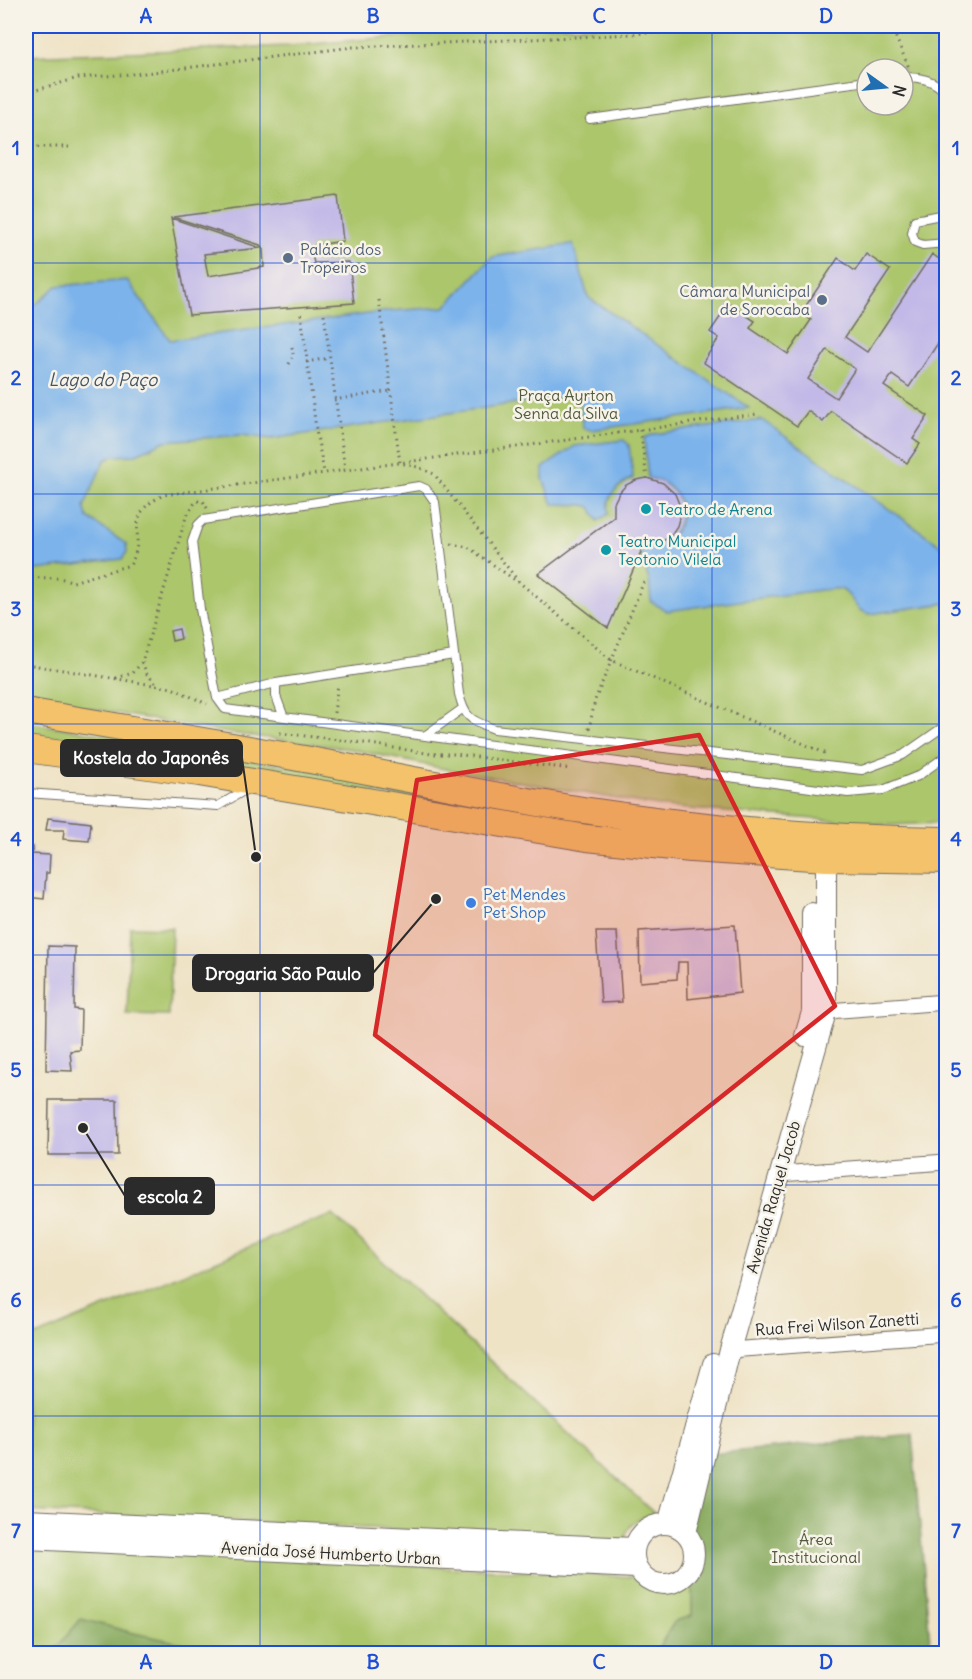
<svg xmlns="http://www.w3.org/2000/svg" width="972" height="1679" viewBox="0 0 972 1679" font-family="Delius,sans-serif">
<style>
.green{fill:#acc66c;stroke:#6c784c;stroke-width:1.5;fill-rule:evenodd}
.forest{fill:#89ab60;stroke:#5a6b46;stroke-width:1.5}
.water{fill:#7bb3eb;stroke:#536f8b;stroke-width:1.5}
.building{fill:#c2b9e8;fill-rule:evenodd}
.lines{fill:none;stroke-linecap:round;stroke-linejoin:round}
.service-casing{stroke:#706b61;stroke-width:10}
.minor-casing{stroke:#706b61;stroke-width:17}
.tertiary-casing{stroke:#706b61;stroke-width:22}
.primary-casing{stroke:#706b61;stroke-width:28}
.path{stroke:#706b61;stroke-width:3;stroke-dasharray:1.5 4.5;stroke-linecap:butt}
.service{stroke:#fff;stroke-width:8}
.minor{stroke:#fff;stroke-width:15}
.tertiary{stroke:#fff;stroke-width:20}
.primary{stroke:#f3c26a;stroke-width:26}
.marked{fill:#d62828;fill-opacity:0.2;stroke:#d62828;stroke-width:4.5;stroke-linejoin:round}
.grid{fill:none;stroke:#1d4ed8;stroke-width:1.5;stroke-opacity:0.55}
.service-dot{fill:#5c6f8a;stroke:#f7f3e8;stroke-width:2}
.culture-dot{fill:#0f9aa8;stroke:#f7f3e8;stroke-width:2}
.shop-dot{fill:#3f7fe0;stroke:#f7f3e8;stroke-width:2}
.labels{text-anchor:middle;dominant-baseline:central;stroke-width:5;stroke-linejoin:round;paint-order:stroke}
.service-label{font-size:16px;fill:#4e5e75;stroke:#f7f3e8;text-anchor:start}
.park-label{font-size:16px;fill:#525a3e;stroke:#f7f3e8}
.culture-label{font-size:16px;fill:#0d838f;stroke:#f7f3e8;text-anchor:start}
.shop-label{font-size:16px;fill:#366cbe;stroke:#f7f3e8;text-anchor:start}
.street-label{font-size:16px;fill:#2b2b2b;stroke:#f7f3e8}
.water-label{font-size:18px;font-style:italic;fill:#435465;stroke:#f7f3e8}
.leader{fill:none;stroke:#2b2b2b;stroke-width:2}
.callout-dot{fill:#2b2b2b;stroke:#f7f3e8;stroke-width:2}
.callout{fill:#2b2b2b;stroke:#2b2b2b;stroke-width:2}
.callout-label{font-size:18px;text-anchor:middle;font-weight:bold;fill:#fff}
.neatline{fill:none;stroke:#1d4ed8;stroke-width:2}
.grid-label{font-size:20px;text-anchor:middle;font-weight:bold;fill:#1d4ed8}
</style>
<rect width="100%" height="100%" fill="#f7f3e8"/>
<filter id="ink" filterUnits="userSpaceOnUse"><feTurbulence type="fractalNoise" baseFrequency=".0167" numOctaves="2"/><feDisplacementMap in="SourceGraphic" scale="12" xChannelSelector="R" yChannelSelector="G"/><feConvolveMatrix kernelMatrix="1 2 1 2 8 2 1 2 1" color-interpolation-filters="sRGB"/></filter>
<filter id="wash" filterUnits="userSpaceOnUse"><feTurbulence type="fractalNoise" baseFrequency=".008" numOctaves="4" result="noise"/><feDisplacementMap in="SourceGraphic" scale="24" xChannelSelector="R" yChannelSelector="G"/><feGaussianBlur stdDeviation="1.35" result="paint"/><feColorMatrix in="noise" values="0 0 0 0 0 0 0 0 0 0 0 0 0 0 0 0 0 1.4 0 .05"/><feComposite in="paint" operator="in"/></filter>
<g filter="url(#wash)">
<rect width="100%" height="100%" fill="#efe3c6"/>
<path class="green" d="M 519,26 L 946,26 L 946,823 L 889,825 L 664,807 L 440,768 L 351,749 L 229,733 L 26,697 L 26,56 L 289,46 ZM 867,69 L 903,69 L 903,105 L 867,105 Z
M 26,722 L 562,812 L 701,843 L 26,739 Z
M 130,927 L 172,928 L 169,1016 L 127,1015 Z
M 333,1215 L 655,1514 C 640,1517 626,1524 625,1541 L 26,1511 L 26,1340 L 292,1229 Z
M 26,1546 L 635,1577 C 658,1594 672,1599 692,1575 L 692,1616 L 675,1621 L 655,1653 L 293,1654 L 286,1646 L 223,1652 L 133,1633 L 81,1619 L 52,1653 L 26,1654 Z"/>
<path class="forest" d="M 912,1434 L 931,1653 L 655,1654 L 675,1621 L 692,1616 L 692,1456 Z
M 81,1619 L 133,1633 L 223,1652 L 286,1646 L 293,1653 L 52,1653 Z"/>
<path class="water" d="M 573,244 L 588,297 L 749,408 L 591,430 L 583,428 L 580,399 L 574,395 L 271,439 L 242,435 L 165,441 L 134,455 L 113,456 L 104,461 L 84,507 L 88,518 L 126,544 L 127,552 L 122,559 L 37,570 L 26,566 L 26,313 L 57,286 L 127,280 L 170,340 L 390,311 L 445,307 L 492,257 Z
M 762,420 L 946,549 L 946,603 L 870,614 C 852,611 854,594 840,589 C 835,588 826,590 820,590 L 667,611 L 651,602 L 649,580 L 641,556 L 644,547 C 654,545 663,544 670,537 C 693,514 678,481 648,478 L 644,438 L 654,434 Z
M 624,440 L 629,445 L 633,478 C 617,486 606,495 609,514 L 598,521 L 591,507 L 584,505 L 553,504 L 543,479 L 543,468 L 575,446 Z"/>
<g id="blocks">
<path class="building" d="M 338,196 L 343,241 L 310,246 L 314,263 L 349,262 L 354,303 L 189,315 L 171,218 L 261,248 L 204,254 L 208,276 L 264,267 L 263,249 L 260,245 L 173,217 Z
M 866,254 L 890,270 L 845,337 L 867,352 L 932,254 L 946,264 L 946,331 L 909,387 L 892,375 L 884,386 L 928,416 L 913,439 L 920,444 L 907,463 L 831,411 L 823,422 L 808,411 L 797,426 L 703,362 L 719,338 L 710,332 L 729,304 L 755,321 L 750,328 L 788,354 L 811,320 L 801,313 L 838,258 L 855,271 ZM 827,350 L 855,369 L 836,398 L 808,379 Z
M 647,478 L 663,483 L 675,494 L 679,504 L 680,515 L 677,526 L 671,535 L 662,542 L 644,545 L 608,628 L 538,574 L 614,517 L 614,503 L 619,493 L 626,485 L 636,480 Z
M 179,629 L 181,639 L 172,641 L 170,631 Z
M 48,818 L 91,823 L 89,841 L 63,839 L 64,830 L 46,830 Z
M 26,846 L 33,847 L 32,854 L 50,855 L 49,873 L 46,873 L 44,899 L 26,897 Z
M 735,925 L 740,993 L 688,999 L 687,962 L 678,962 L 677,979 L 640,982 L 639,931 Z
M 596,932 L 617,932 L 622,1002 L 601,1003 Z
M 48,946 L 75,947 L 74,1009 L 81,1010 L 80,1050 L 70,1051 L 72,1071 L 46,1070 Z
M 49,1100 L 117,1100 L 118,1155 L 48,1155 Z"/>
</g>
</g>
<g filter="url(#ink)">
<use href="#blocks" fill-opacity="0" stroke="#706b61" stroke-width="1.5"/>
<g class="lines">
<g class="service-casing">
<path id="service" d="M 903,77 C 921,77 936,80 946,94
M 590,119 L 867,81
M 946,214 L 915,220 L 912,233 L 915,242 L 923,245 L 946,243
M 217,698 L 276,683
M 283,715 L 276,696 L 276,683 L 454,655
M 946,725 L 903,755 L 862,770 L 494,729 C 471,720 465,719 459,694 L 435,502 L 426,489 L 419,486 L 203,520 L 198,525 L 192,542 L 200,609 L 217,698 L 225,709 L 848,793 L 883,790 L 918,776 L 946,756
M 426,735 L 462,709
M 26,793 L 218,806 L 247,789"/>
</g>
<g class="minor-casing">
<path id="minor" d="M 815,1012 L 946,1002
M 780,1174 L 946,1162
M 730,1350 L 946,1334"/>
</g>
<g class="tertiary-casing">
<path id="tertiary" d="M 805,1036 L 812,1012 L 812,913
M 26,1520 L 633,1548
M634 1554a30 30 0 1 1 60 0a30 30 0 1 1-60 0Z
M 668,1524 L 713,1364
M 686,1533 L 730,1350 L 826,1012 L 826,858
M 26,1539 L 636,1568"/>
</g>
<g class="primary-casing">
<path id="primary" d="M 26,711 C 113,726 201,740 288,756 C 387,774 484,795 583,810 C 703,828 825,839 946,840
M 26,749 L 199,773 L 587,838 L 691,849 L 826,858 L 946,860"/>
</g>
<path class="path" d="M 891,26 L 909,68
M 26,93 L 78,78 L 145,73 L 353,47 L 596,36 L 766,26
M 26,150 L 38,147 L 69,147
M 379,300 L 400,463 L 418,467 L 434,474 L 519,582 L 611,660 L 827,754
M 301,314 L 317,436 L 324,472
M 324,314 L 345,469
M 292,347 L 293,354
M 306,362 L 329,358
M 289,364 L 292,358
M 334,400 L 390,391
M 640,430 L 647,478
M 451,544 L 468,547 L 515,580
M 26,576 C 42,580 58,575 73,582 L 130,565 C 148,536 121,514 164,495 L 757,414
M 142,662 L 147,674 L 157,685
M 26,664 L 172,688 L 207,704
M 116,678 L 133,673 L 142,662 L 186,517 L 196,501 L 203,501 L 208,510
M 334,713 L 338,684
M 589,729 L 595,700 L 645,579
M 280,733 L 364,743 L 432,754 L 454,754 L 571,769"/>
<use href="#service" class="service"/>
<use href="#minor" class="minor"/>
<use href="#tertiary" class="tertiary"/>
<use href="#primary" class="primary"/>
</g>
</g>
<path class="marked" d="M 699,735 L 835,1006 L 593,1199 L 375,1035 L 417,780 Z"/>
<path class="grid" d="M 260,26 L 260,1654M 486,26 L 486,1654M 712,26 L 712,1654M 26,263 L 946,263M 26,494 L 946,494M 26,724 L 946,724M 26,955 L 946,955M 26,1185 L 946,1185M 26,1416 L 946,1416"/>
<g class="service-dot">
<circle cx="288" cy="258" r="6"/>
<circle cx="822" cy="300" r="6"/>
</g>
<g class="culture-dot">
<circle cx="646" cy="509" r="6"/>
<circle cx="606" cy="550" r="6"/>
</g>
<circle class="shop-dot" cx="471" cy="903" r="6"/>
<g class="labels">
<g class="service-label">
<text x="300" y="249">Palácio dos<tspan x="300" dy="18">Tropeiros</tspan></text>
<text x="810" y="291" text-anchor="end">Câmara Municipal<tspan x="810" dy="18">de Sorocaba</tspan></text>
</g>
<g class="park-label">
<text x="566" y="395">Praça Ayrton<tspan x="566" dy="18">Senna da Silva</tspan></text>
<text x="816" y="1539">Área<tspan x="816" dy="18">Institucional</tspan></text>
</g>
<g class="culture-label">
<text x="658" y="509">Teatro de Arena</text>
<text x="618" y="541">Teatro Municipal<tspan x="618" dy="18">Teotonio Vilela</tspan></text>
</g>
<g class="shop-label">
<text x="483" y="894">Pet Mendes<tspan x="483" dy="18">Pet Shop</tspan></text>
</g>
<g class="street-label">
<text transform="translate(773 1197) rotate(-74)">Avenida Raquel Jacob</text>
<text transform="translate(837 1324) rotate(-4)">Rua Frei Wilson Zanetti</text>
<text transform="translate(331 1553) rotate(3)">Avenida José Humberto Urban</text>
</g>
<g class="water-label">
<text x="103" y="379">Lago do Paço</text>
</g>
</g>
<path class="leader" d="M256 857L242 758M436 899L373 973M83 1128L125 1196"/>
<g class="callout-dot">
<circle cx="256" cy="857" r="6"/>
<circle cx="436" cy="899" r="6"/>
<circle cx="83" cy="1128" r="6"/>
</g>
<g class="callout">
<rect x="61" y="740" width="181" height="36" rx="6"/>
<rect x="193" y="955" width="180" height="36" rx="6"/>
<rect x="125" y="1178" width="89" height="36" rx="6"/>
</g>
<g class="callout-label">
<text x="151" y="764">Kostela do Japonês</text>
<text x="283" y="980">Drogaria São Paulo</text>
<text x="170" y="1203">escola 2</text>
</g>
<rect width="972" height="1679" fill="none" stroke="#f7f3e8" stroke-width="66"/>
<g transform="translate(885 87) rotate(105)"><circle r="28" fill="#f7f3e8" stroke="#a5a39c" stroke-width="1.5"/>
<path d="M0-4.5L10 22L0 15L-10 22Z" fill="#1f6fb2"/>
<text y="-9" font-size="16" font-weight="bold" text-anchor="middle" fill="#2b2b2b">N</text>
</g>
<rect x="33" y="33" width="906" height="1613" class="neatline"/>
<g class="grid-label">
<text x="146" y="23">A</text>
<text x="373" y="23">B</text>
<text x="599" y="23">C</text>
<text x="826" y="23">D</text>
<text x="16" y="155">1</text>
<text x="956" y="155">1</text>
<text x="16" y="385">2</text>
<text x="956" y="385">2</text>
<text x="16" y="616">3</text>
<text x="956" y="616">3</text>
<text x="16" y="846">4</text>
<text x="956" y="846">4</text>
<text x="16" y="1077">5</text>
<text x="956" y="1077">5</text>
<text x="16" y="1307">6</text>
<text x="956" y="1307">6</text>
<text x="16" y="1538">7</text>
<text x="956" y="1538">7</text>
<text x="146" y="1669">A</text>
<text x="373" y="1669">B</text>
<text x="599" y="1669">C</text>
<text x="826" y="1669">D</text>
</g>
</svg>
